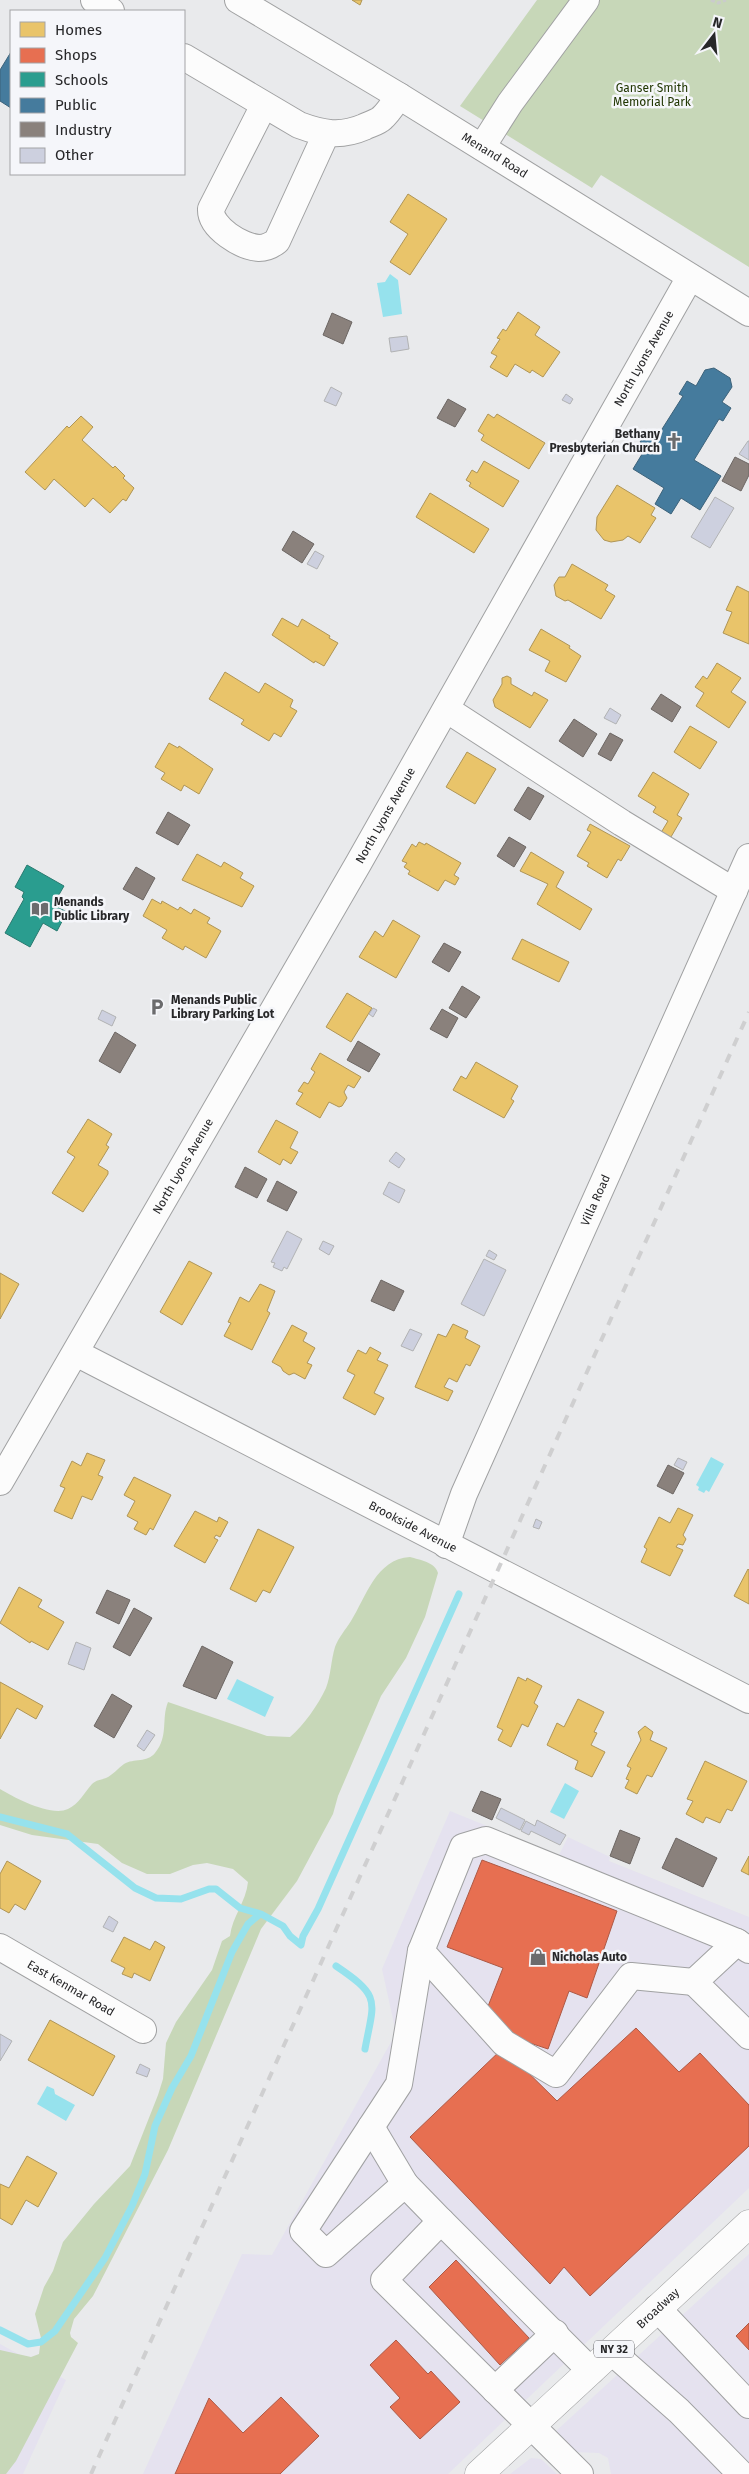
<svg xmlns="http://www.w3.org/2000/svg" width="749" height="2474" viewBox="0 0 749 2474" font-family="'Fira Sans',sans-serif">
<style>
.commercial{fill:#e5e2ef}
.green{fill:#c7d7b8}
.water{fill:#96e2ed}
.homes{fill:#e9c46a;stroke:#af9556}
.shops{fill:#e76f51;stroke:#ad5945}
.schools{fill:#2a9d8f;stroke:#297a70}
.public{fill:#457b9d;stroke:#3c627a}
.industry{fill:#8a817c;stroke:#6c6663}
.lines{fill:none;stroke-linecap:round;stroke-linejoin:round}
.stream{stroke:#96e2ed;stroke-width:7}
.building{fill:#cdd0df;stroke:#b1b2b3}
.minor-casing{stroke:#a0a1a2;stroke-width:28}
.major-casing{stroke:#a0a1a2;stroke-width:29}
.path{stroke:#cacbcc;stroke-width:3;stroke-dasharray:4 2.5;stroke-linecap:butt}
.minor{stroke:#fcfcfc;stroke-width:26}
.major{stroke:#fcfcfc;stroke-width:28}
.rail{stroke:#cfcfd0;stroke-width:4;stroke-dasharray:9 9;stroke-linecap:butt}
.labels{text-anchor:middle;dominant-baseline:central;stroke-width:5;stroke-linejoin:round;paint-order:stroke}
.shield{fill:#f5f6fa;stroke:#656568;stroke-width:1}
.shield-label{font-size:11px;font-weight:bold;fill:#272729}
.park-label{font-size:12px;fill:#223703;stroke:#f5f6fa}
.street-label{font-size:12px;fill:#272729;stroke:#f5f6fa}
.poi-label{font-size:12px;font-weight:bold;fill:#272729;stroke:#f5f6fa;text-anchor:start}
</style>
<rect width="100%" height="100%" fill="#e9eaec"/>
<path class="commercial" d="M 450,1811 L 559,1855 L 568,1837 L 610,1857 L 609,1861 L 749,1917 L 749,2188 L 448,2474 L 143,2474 L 242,2254 L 272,2255 L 396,2033 L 382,1969 Z
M 749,2254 L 749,2474 L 611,2474 L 608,2458 L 599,2453 L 573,2452 L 556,2431 Z
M 0,2344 L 66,2380 L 23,2474 L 0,2474 Z
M 531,2458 L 541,2459 L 557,2474 L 510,2474 Z"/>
<path class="green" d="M 537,0 L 749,0 L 749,267 L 601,175 L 592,188 L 460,106 Z
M 410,1557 C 420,1560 435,1562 438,1573 L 425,1617 L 406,1658 L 381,1696 L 338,1796 L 333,1814 L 297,1881 L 261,1929 L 168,2150 L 93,2296 L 74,2319 L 70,2333 L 71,2337 L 78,2343 L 16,2461 L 6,2474 L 0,2474 L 0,2350 L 31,2357 L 39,2354 L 41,2338 L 35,2314 L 44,2287 L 53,2271 L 63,2242 L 94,2204 L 130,2166 L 158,2095 L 163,2079 L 166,2043 L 176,2022 L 212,1970 L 222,1941 L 230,1936 C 232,1917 246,1902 248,1882 L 233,1869 L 207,1863 L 193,1865 L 170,1874 L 147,1874 L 122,1863 L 98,1844 L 32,1835 L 0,1825 L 0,1789 C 15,1798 51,1817 68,1809 C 79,1804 84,1793 92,1784 C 96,1780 101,1780 106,1778 C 113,1775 118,1768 124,1764 C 134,1758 147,1763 155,1753 C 169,1736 161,1719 168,1702 L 267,1736 L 290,1737 C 304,1725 318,1705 326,1688 C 331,1675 331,1660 335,1647 C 338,1638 346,1629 351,1621 C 366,1597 376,1559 410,1557 Z"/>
<path class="water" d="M 390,274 L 398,280 L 402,314 L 383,317 L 377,283 L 385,282 Z
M 711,1457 L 724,1464 L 709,1492 L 706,1490 L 704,1493 L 698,1490 L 699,1487 L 696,1485 Z
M 237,1679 L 274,1697 L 265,1717 L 227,1699 Z
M 565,1783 L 579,1791 L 564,1819 L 550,1812 Z
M 47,2086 L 54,2089 L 55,2094 L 75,2105 L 66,2121 L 37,2104 Z"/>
<path class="homes" d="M 352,0 L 362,0 L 360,5 Z
M 408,194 L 447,219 L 410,275 L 390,262 L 408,234 L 390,222 Z
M 518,312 L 540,327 L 535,335 L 560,352 L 543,377 L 532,370 L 530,373 L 515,364 L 507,377 L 490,367 L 497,356 L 491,353 L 500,339 L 497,338 L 503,329 L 506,331 Z
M 488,414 L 494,418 L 497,414 L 545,443 L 529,469 L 481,440 L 484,435 L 478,431 Z
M 81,416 L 93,427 L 82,440 L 113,468 L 115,466 L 125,476 L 123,478 L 134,488 L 126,501 L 123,499 L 110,513 L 93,498 L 85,507 L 54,479 L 45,490 L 25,472 L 67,426 L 69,428 Z
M 484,461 L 519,481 L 503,507 L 469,486 L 471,483 L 466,480 L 472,470 L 477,473 Z
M 617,485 L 655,508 L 651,515 L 656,518 L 640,543 L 628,536 L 623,540 L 611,542 L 604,540 L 596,530 L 597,517 Z
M 430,493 L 489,529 L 474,553 L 416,517 Z
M 572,564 L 608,585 L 605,590 L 615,596 L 601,619 L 568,600 L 565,601 L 556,596 L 554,585 L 559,577 L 565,577 Z
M 737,586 L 749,592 L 749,644 L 723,633 L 732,612 L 726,610 Z
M 282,618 L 298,627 L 302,619 L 330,636 L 329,638 L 338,643 L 324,666 L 315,661 L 314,663 L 272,635 Z
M 541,629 L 570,646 L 569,648 L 581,656 L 566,682 L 545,671 L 550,661 L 529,650 Z
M 717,663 L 741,678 L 731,692 L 746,702 L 729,728 L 696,706 L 704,693 L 695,687 L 703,676 L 707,679 Z
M 225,672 L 259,693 L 265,683 L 293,700 L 290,707 L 297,711 L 281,737 L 274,733 L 269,741 L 241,724 L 244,720 L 209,699 Z
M 507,676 L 511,678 L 511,684 L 532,696 L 534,692 L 548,700 L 530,728 L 495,707 L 493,700 L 502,684 L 502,678 Z
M 690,726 L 717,742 L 700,769 L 674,752 Z
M 169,743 L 178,748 L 179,746 L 213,769 L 199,794 L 184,785 L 181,791 L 161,779 L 165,773 L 155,767 Z
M 467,752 L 496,769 L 475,804 L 446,787 Z
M 653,772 L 689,794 L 677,815 L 682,818 L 668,842 L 659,836 L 668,821 L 653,812 L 656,807 L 638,796 Z
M 590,824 L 630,846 L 621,861 L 618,859 L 607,878 L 587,866 L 589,863 L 577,856 L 591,832 L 587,830 Z
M 419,842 L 425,845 L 426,843 L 461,863 L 454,875 L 459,878 L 455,885 L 445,880 L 438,891 L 408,874 L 410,871 L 404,867 L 407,863 L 402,861 L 412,844 L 416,847 Z
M 531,852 L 564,872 L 556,887 L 592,909 L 580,930 L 537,904 L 548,884 L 520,871 Z
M 197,854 L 221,867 L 224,862 L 243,873 L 240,878 L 254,886 L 242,907 L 182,880 Z
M 152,899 L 161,904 L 162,901 L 178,910 L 180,907 L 191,914 L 194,909 L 210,918 L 207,923 L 221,931 L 206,958 L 185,946 L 183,950 L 162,938 L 167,930 L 143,916 Z
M 393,920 L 420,936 L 396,978 L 359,957 L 375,931 L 383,937 Z
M 522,939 L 569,962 L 559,982 L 512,959 Z
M 347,993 L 372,1008 L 351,1042 L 326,1027 Z
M 320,1053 L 361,1077 L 354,1088 L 348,1085 L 344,1092 L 347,1098 L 342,1106 L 339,1107 L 329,1102 L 320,1118 L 296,1104 L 303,1093 L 298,1091 L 304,1082 L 308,1084 L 315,1072 L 311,1069 Z
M 476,1062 L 518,1086 L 511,1099 L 514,1101 L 504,1118 L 453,1090 L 461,1076 L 466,1079 Z
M 88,1119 L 112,1134 L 106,1145 L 109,1147 L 98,1165 L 108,1171 L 108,1174 L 83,1212 L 52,1193 L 75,1157 L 67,1152 Z
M 276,1120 L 298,1132 L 290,1148 L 298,1152 L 291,1164 L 283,1159 L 280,1165 L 258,1152 Z
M 189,1261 L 212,1273 L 182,1325 L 160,1312 Z
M 0,1273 L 19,1284 L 0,1319 Z
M 260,1284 L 275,1291 L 267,1311 L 270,1313 L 252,1350 L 224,1336 L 231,1323 L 228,1322 L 240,1297 L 249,1302 Z
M 453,1324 L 468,1331 L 465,1338 L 480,1346 L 470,1366 L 466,1364 L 457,1382 L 449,1378 L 444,1387 L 453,1391 L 448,1401 L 415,1387 L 438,1334 L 446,1337 Z
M 292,1325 L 307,1333 L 303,1341 L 315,1348 L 307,1363 L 312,1365 L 305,1379 L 294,1373 L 289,1375 L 283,1371 L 281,1367 L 272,1362 Z
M 370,1347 L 381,1353 L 377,1360 L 388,1365 L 374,1393 L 384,1398 L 375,1415 L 343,1398 L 355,1375 L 347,1371 L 358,1350 L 366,1354 Z
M 87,1453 L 105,1460 L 98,1475 L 103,1477 L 92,1500 L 82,1496 L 72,1519 L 54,1511 L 65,1488 L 60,1486 L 72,1461 L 81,1466 Z
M 134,1477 L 171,1495 L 153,1530 L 150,1528 L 146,1535 L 134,1529 L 138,1522 L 127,1516 L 135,1501 L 124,1495 Z
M 678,1508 L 693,1515 L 683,1535 L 686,1539 L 683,1545 L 678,1544 L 676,1547 L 683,1550 L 670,1576 L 641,1562 L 647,1549 L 644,1547 L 659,1517 L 670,1523 Z
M 195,1511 L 217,1522 L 219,1517 L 228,1522 L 220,1537 L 216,1535 L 214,1538 L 218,1540 L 205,1563 L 174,1546 Z
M 258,1529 L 294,1547 L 270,1593 L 263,1590 L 256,1602 L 230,1589 Z
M 748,1569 L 749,1570 L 749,1604 L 734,1596 Z
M 19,1587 L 42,1600 L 38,1607 L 64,1622 L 48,1650 L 31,1641 L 30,1643 L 0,1623 Z
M 518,1677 L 526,1681 L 527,1678 L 542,1686 L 534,1703 L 538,1706 L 528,1727 L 522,1724 L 511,1747 L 498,1740 L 503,1730 L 497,1727 Z
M 0,1682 L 43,1706 L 36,1719 L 17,1708 L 0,1739 Z
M 578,1699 L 604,1712 L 594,1732 L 597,1733 L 591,1745 L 605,1752 L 592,1777 L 575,1769 L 578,1761 L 547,1745 L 557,1723 L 564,1727 Z
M 645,1726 L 653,1732 L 650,1740 L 667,1748 L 652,1777 L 647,1775 L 637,1794 L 625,1788 L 629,1780 L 626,1779 L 631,1768 L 627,1766 L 641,1740 L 638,1732 Z
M 705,1761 L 747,1781 L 732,1811 L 727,1809 L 720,1823 L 706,1817 L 703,1823 L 686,1814 L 693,1801 L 687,1799 Z
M 749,1856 L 749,1875 L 741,1871 Z
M 7,1861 L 41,1881 L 25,1910 L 15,1904 L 9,1913 L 0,1908 L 0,1874 Z
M 124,1937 L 150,1950 L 155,1941 L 165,1947 L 150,1981 L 134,1973 L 132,1978 L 122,1974 L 125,1968 L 111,1961 Z
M 50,2020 L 115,2056 L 93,2096 L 28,2060 Z
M 27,2156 L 57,2173 L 38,2207 L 26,2200 L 12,2225 L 0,2218 L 0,2184 L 9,2188 Z"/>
<path class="shops" d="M 482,1860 L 617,1911 L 587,1998 L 569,1991 L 548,2049 L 503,2034 L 485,2014 L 503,1968 L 447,1947 Z
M 636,2028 L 679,2072 L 700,2053 L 749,2105 L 749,2146 L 590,2296 L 564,2267 L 550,2284 L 410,2137 L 503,2048 L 557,2101 Z
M 456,2260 L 529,2338 L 500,2365 L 429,2287 Z
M 749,2323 L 749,2350 L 736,2336 Z
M 396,2340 L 428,2374 L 431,2371 L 460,2402 L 420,2439 L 390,2407 L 400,2398 L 370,2365 Z
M 281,2397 L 319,2436 L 280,2474 L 175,2474 L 209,2398 L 243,2433 Z"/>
<path class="schools" d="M 27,865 L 64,886 L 53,905 L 67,912 L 57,931 L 43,923 L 30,947 L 5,933 L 24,899 L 22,897 L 24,892 L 15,887 Z"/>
<path class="public" d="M 11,52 L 11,108 L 0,101 L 0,70 Z
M 714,368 L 730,378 L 732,387 L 722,402 L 731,408 L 723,421 L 719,419 L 694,460 L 721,476 L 700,510 L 681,498 L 671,514 L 655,504 L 664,488 L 633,469 L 647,446 L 640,442 L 645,435 L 652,438 L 653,435 L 657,437 L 683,396 L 679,394 L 687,381 L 696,386 L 705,370 Z"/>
<path class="industry" d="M 332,313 L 352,322 L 343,344 L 323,335 Z
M 448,399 L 466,409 L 455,427 L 437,418 Z
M 735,457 L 749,464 L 749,475 L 741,491 L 722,481 Z
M 293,531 L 314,544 L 302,563 L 282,550 Z
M 661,694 L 681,707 L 672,722 L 651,709 Z
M 574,719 L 597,734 L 583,757 L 559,741 Z
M 610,733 L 623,740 L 611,761 L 598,754 Z
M 528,787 L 544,796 L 530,820 L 514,810 Z
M 168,812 L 190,825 L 178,845 L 156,833 Z
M 509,837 L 526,847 L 514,867 L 497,856 Z
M 136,867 L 155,878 L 143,900 L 123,889 Z
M 444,943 L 461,952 L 449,972 L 432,962 Z
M 462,986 L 480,997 L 466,1018 L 449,1008 Z
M 442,1009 L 458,1018 L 447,1038 L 430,1029 Z
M 115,1032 L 136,1045 L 120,1073 L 99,1061 Z
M 358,1041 L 380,1054 L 369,1072 L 347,1060 Z
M 245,1167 L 267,1179 L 257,1198 L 235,1187 Z
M 277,1181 L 297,1192 L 287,1211 L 267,1201 Z
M 381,1280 L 404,1291 L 394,1311 L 371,1301 Z
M 668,1465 L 684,1473 L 673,1494 L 657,1486 Z
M 107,1590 L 130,1600 L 119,1624 L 96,1613 Z
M 134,1608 L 152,1618 L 130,1656 L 113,1647 Z
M 202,1646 L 233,1662 L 216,1699 L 183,1686 Z
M 112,1694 L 132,1706 L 114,1738 L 94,1726 Z
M 481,1791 L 501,1799 L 492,1820 L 472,1811 Z
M 620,1830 L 640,1838 L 630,1864 L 610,1856 Z
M 676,1838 L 717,1858 L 703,1887 L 662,1868 Z"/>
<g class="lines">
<path class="stream" d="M 0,1817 L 67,1834 L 135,1888 L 156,1898 L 181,1899 L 209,1889 L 216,1889 L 240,1908 L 261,1914 L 283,1926 L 290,1936 L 301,1945 L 303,1936 L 318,1909 L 459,1594
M 336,1966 C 382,1997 374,2000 365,2049
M 0,2330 L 28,2344 L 41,2342 L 55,2331 L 105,2258 L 132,2206 L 145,2174 L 155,2126 L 172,2088 L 191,2056 L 232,1952 L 248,1924 L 260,1914"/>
</g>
<path class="building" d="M 407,336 L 409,349 L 391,352 L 389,338 Z
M 331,387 L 342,393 L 336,406 L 324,401 Z
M 566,394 L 573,399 L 570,404 L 562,400 Z
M 748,441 L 749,441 L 749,460 L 739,454 Z
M 715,497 L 734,508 L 710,548 L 691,537 Z
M 315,551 L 324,556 L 317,569 L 307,564 Z
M 610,708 L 621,715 L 616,724 L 604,718 Z
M 373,1008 L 377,1010 L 373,1017 L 369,1014 Z
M 102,1010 L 116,1017 L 112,1026 L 98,1019 Z
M 396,1152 L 405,1159 L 399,1168 L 389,1161 Z
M 389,1182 L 405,1190 L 399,1203 L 383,1194 Z
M 287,1231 L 302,1239 L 287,1269 L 284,1267 L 282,1271 L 273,1267 L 275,1263 L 271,1262 Z
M 323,1241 L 334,1246 L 329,1255 L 319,1249 Z
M 489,1250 L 497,1255 L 494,1260 L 486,1256 Z
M 484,1259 L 506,1270 L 484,1316 L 461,1304 Z
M 410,1329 L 422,1334 L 413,1351 L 401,1346 Z
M 678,1458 L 687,1462 L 683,1470 L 674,1465 Z
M 536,1519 L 542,1522 L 539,1529 L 533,1527 Z
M 76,1642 L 91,1648 L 84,1670 L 68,1664 Z
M 147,1730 L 155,1735 L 144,1751 L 137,1746 Z
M 501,1808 L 525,1820 L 520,1830 L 496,1818 Z
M 537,1820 L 566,1835 L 560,1845 L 531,1831 L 529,1835 L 521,1831 L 526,1821 L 535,1826 Z
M 109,1916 L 118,1922 L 113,1932 L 103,1927 Z
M 0,2034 L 12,2041 L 0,2061 Z
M 140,2064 L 150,2069 L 147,2077 L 136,2073 Z"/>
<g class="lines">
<g class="minor-casing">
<g id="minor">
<path d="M 94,0 L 111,11"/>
<path id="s1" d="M 238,0 L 399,96 L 749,313"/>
<path d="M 184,57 L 299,125 C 323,134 341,137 364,127 C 370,124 378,122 382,118 C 389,112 394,103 399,96"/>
<path d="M 264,105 L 211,209 C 210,228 242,247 259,248 C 266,248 272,245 277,241 L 326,134"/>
<path d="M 482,147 L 510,103 L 586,0"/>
<path d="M 446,709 L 622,823 L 734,891"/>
<path id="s2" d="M 76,1353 L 749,1700"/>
<path id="s3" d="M 0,1482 L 358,864 L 690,277"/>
<path id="s4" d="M 446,1545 L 464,1494 L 749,857"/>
<path id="s5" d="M 0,1947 L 143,2030"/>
<path d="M 749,1950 L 737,1942 L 694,1982 L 749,2036"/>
<path d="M 421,1951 L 399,2084 L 303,2231 L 326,2254 L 405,2184 L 441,2221"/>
<path d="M 694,1982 L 631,1976 L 556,2074 L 504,2043 L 421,1951 L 463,1847 L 486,1840 L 737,1942"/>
<path d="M 371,2127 L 405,2184"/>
<path d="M 657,2308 L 749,2405"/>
<path d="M 612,2352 L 679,2411 L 741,2474"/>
<path d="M 495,2390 L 555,2333"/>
<path d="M 580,2474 L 384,2280 L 441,2221 L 591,2371"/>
</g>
</g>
<g class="major-casing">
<g id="major">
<path id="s6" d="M 479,2474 L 749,2224"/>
</g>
</g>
<path class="path" d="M 711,0 L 718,3 L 726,0
M 630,431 L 643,439"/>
<use href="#minor" class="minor"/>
<use href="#major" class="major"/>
<path class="rail" d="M 91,2474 L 749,1012"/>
</g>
<defs>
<g id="church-bare" transform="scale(1.35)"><path d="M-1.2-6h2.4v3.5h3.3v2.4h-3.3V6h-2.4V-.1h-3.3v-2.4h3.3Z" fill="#6b6b6d" stroke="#f5f6fa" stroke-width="2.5" paint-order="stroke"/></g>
<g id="library-bare" transform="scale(1.35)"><path d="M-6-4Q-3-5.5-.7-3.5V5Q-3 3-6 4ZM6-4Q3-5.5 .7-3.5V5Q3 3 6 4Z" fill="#6b6b6d" stroke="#f5f6fa" stroke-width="2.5" paint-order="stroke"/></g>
<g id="parking-bare" transform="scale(1.35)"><path d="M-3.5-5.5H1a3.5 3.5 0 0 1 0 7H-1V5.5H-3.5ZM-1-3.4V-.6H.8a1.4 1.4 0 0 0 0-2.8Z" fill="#6b6b6d" stroke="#f5f6fa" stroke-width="2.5" paint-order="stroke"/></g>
<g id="shop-bare" transform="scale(1.35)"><path d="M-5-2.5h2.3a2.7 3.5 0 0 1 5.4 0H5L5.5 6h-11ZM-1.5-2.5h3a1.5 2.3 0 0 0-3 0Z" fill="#6b6b6d" stroke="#f5f6fa" stroke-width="2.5" paint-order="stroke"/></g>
</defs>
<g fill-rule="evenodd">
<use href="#church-bare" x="674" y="441"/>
<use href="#library-bare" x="40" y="909"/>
<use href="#parking-bare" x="157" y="1007"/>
<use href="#shop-bare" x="538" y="1957"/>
</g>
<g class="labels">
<rect class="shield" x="594" y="2340.5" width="40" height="17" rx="4"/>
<g class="shield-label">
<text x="614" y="2349">NY 32</text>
</g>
<g class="park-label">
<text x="652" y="88">Ganser Smith<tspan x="652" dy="14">Memorial Park</tspan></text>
</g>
<g class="street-label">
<text stroke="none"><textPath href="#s1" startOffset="300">Menand Road</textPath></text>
<text stroke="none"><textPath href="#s3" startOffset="1295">North Lyons Avenue</textPath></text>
<text stroke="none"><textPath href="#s3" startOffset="770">North Lyons Avenue</textPath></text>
<text stroke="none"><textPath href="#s3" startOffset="365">North Lyons Avenue</textPath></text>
<text stroke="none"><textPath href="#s4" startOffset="376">Villa Road</textPath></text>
<text stroke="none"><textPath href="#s2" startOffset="379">Brookside Avenue</textPath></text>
<text stroke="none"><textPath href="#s5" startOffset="82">East Kenmar Road</textPath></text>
<text stroke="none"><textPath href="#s6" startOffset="244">Broadway</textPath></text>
</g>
<g class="poi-label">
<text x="660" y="434" text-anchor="end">Bethany<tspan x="660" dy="14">Presbyterian Church</tspan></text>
<text x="54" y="902">Menands<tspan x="54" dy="14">Public Library</tspan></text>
<text x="171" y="1000">Menands Public<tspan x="171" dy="14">Library Parking Lot</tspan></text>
<text x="552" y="1957">Nicholas Auto</text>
</g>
</g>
<rect x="10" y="10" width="175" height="165" fill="#f5f6fa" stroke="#a3a3a6"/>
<rect x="20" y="22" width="25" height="15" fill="#e9c46a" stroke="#a3a3a6"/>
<text x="55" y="35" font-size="15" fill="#272729">Homes</text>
<rect x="20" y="48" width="25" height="15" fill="#e76f51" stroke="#a3a3a6"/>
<text x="55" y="60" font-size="15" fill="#272729">Shops</text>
<rect x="20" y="72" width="25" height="15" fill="#2a9d8f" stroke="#a3a3a6"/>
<text x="55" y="85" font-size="15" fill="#272729">Schools</text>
<rect x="20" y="98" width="25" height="15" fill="#457b9d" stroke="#a3a3a6"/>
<text x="55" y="110" font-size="15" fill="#272729">Public</text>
<rect x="20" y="122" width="25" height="15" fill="#8a817c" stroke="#a3a3a6"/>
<text x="55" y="135" font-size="15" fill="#272729">Industry</text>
<rect x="20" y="148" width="25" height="15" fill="#cdd0df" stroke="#a3a3a6"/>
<text x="55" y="160" font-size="15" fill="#272729">Other</text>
<g transform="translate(714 35) rotate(16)" stroke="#f5f6fa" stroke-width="4" paint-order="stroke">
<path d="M0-4L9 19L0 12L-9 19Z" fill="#272729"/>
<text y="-8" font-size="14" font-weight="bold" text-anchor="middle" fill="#272729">N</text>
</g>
</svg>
